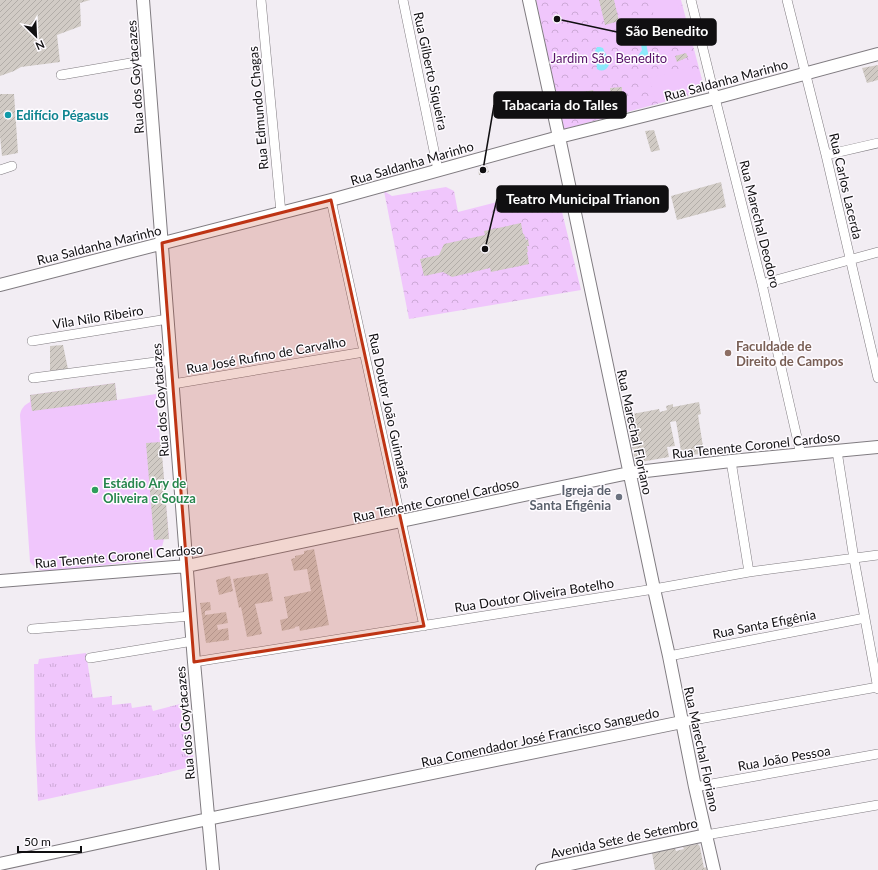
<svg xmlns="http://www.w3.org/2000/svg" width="878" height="870" viewBox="0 0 878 870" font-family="Lato,sans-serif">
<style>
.grass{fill:url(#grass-tufts)}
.park{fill:url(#park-crowns)}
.pitch{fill:#f0c6fc}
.water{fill:#8be9fb}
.building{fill:url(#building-hatch)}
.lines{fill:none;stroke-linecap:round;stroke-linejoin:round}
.street-casing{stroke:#807c81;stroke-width:10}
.secondary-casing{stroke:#807c81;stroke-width:14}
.street{stroke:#fff;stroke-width:9}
.secondary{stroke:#fff;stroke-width:12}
.marked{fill:#be3414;fill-opacity:0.2;stroke:#be3414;stroke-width:3;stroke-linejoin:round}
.culture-dot{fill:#0f9aa8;stroke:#fefbff;stroke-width:1.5}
.education-dot{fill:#8d6e63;stroke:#fefbff;stroke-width:1.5}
.leisure-dot{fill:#2e9e5b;stroke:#fefbff;stroke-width:1.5}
.worship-dot{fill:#6b7280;stroke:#fefbff;stroke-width:1.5}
.labels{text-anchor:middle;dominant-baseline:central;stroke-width:3;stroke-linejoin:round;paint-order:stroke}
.park-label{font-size:13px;fill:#571268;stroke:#fefbff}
.street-label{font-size:13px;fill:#100f11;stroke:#fefbff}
.culture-label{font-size:13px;font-weight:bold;fill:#0d838f;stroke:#fefbff;text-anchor:start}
.education-label{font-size:13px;font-weight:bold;fill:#785e54;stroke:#fefbff;text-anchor:start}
.leisure-label{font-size:13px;font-weight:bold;fill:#27864d;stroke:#fefbff;text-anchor:start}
.worship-label{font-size:13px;font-weight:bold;fill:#5b616d;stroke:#fefbff;text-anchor:end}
.leader{fill:none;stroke:#100f11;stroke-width:1.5}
.callout-dot{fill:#100f11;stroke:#fefbff;stroke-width:1.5}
.callout{fill:#100f11;stroke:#100f11;stroke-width:1.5}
.callout-label{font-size:14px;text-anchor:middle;font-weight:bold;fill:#fff}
</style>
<defs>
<pattern id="grass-tufts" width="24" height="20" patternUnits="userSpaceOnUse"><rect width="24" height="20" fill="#f0c6fc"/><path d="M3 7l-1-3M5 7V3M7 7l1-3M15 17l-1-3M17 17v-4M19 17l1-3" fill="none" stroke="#cda9d7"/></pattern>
<pattern id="park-crowns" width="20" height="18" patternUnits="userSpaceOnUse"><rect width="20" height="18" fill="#f0c6fc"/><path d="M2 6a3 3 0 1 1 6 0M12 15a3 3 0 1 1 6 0" fill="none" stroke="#cda9d7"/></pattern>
<pattern id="building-hatch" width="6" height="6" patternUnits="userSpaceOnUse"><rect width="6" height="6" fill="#d1cbc5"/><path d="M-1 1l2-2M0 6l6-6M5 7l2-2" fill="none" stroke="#b2ada8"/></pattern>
</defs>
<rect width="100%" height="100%" fill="#f2edf3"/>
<path class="grass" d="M 86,653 L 93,698 L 112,696 L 112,705 L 131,703 L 132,708 L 151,705 L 153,711 L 180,704 L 180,710 L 186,708 L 192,744 L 194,766 L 153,776 L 38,801 L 35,737 L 34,664 L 38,664 L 39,659 Z"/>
<path class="park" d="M 536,0 L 681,0 L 705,91 L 564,129 Z
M 446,187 L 454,191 L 458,212 L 556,187 L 581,290 L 409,319 L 384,191 L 392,196 Z"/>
<path class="pitch" d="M 650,0 L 676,0 L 681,18 L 656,24 Z
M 692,67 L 698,89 L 656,102 L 649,78 Z
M 115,383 L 117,400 L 156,394 L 169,539 L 164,539 C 162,549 159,554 152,560 L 48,571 C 40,571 35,568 30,562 L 20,415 C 21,409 24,405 30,402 L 30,395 Z"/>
<path class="water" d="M 646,26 L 651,27 L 653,34 L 653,37 L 648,41 L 646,43 L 649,58 L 645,57 L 641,62 L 636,62 L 636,59 L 642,50 L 639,33 L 643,27 Z
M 597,47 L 600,47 L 603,48 C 605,55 614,62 606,69 C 603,71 600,71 597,69 L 595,51 Z"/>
<path class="building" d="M 0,0 L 90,0 L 80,3 L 81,26 L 57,35 L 60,62 L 21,67 L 14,71 L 0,76 Z
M 599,0 L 614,0 L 619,21 L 605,25 Z
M 686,53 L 688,57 L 677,62 L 675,56 Z
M 878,65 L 878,80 L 867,83 L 862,68 Z
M 622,87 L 622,95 L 611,98 L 610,88 Z
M 593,90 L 598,113 L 575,118 L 570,95 Z
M 0,94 L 14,94 L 18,153 L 2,156 L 0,136 Z
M 654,130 L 660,150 L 651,152 L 645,131 Z
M 487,166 L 489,172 L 479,175 L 478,169 Z
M 721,182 L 726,207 L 677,220 L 671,196 Z
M 521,223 L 523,234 L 524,234 L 526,240 L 528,239 L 529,246 L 527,246 L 528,252 L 527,252 L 529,264 L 491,272 L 490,268 L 452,277 L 443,272 L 424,276 L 420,259 L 439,255 L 444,244 L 485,235 L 484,231 Z
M 63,345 L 68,369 L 50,371 L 50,346 Z
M 115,383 L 117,400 L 32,411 L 30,395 Z
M 699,402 L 701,414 L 698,415 L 704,453 L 682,457 L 676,421 L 670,422 L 675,446 L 667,447 L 669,457 L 635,463 L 627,415 L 659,409 L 660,412 L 667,410 L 666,406 L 673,404 L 673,407 Z
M 161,442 L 169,539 L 154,540 L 146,443 Z
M 314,549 L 329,625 L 300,631 L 299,626 L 295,627 L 295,628 L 282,631 L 280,620 L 288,618 L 284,597 L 311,591 L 307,569 L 294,571 L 291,559 L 295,558 L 295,556 L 304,554 L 304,551 Z
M 268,573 L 273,601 L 255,604 L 262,634 L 247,637 L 241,607 L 239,608 L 233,579 Z
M 230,576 L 233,591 L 219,595 L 216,580 Z
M 210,602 L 211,610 L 205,611 L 205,615 L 226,612 L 228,623 L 217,625 L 218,630 L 228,628 L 229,640 L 206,643 L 200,603 Z
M 697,844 L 699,845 L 700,847 L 704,868 L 706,867 L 707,870 L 655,870 L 652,853 L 675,848 L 676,851 L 684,849 L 683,847 Z"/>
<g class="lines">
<g class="street-casing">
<path id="street" d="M 261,0 L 281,213
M 403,0 L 438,170
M 691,0 L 715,98 L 762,284 L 801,455
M 787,0 L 826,155 L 878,378
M 61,75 L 148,60
M 826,155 L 878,143
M 0,170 L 12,166
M 331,200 L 424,626
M 762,284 L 878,252
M 32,341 L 168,319
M 33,378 L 171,360
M 173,384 L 364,352
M 837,451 L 854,559 L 878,689
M 731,461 L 749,572
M 32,629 L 191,616
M 669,656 L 865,618
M 90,658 L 193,641
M 194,662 L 654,589 L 749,572 L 878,555
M 682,722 L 878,687
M 695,787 L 878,754
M 706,835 L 878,805"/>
</g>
<g class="secondary-casing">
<path id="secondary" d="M 143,0 L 194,662 L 213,870
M 529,0 L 559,137 L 654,589 L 669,656 L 695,787 L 714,870
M 0,285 L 331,200 L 559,137 L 715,98 L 878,54
M 0,581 L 187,566 L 629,473 L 731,461 L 878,447
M 0,864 L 208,819 L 682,722
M 542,870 L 706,835"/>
</g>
<use href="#street" class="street"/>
<use href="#secondary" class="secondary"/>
</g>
<path class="marked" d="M 331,200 L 424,626 L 194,662 L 162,243 Z"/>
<circle class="culture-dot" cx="8" cy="115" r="4"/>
<circle class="education-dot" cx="728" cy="353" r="4"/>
<circle class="leisure-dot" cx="95" cy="490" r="4"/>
<circle class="worship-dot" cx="619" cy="497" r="4"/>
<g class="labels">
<g class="park-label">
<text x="609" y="58">Jardim São Benedito</text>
</g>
<g class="street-label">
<text transform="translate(431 71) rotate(78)">Rua Gilberto Siqueira</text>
<text transform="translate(135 77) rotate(-94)">Rua dos Goytacazes</text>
<text transform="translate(726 80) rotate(-15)">Rua Saldanha Marinho</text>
<text transform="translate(258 108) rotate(-95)">Rua Edmundo Chagas</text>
<text transform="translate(412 163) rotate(-16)">Rua Saldanha Marinho</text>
<text transform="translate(846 186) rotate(77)">Rua Carlos Lacerda</text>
<text transform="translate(760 224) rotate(76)">Rua Marechal Deodoro</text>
<text transform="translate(99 245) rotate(-14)">Rua Saldanha Marinho</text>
<text transform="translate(98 317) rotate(-9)">Vila Nilo Ribeiro</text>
<text transform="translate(266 355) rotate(-10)">Rua José Rufino de Carvalho</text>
<text transform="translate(160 400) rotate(-94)">Rua dos Goytacazes</text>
<text transform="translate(390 411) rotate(78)">Rua Doutor João Guimarães</text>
<text transform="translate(635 432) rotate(78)">Rua Marechal Floriano</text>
<text transform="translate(756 445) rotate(-6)">Rua Tenente Coronel Cardoso</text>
<text transform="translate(436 500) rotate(-12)">Rua Tenente Coronel Cardoso</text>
<text transform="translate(119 556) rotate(-5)">Rua Tenente Coronel Cardoso</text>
<text transform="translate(534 595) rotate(-9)">Rua Doutor Oliveira Botelho</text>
<text transform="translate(764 624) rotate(-11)">Rua Santa Efigênia</text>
<text transform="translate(185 723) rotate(-95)">Rua dos Goytacazes</text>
<text transform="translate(540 737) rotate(-12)">Rua Comendador José Francisco Sanguedo</text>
<text transform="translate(702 749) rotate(78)">Rua Marechal Floriano</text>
<text transform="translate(784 758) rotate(-10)">Rua João Pessoa</text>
<text transform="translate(624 838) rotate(-12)">Avenida Sete de Setembro</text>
</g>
<g class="culture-label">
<text x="16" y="115">Edifício Pégasus</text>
</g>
<g class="education-label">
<text x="736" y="346">Faculdade de<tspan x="736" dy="15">Direito de Campos</tspan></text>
</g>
<g class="leisure-label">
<text x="103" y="483">Estádio Ary de<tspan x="103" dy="15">Oliveira e Souza</tspan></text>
</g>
<g class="worship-label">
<text x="611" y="490">Igreja de<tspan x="611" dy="15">Santa Efigênia</tspan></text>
</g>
</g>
<path class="leader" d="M557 19L617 32M483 170L494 105M485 249L497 199"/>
<g class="callout-dot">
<circle cx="557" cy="19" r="4"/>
<circle cx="483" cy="170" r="4"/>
<circle cx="485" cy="249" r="4"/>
</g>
<g class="callout">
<rect x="617" y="19" width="99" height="26" rx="4"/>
<rect x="494" y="92" width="132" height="26" rx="4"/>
<rect x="497" y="186" width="171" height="26" rx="4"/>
</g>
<g class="callout-label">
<text x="667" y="36">São Benedito</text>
<text x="560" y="110">Tabacaria do Talles</text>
<text x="583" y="204">Teatro Municipal Trianon</text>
</g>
<g transform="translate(36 36) rotate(156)" stroke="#fefbff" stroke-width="3" paint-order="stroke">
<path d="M0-3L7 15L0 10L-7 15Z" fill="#100f11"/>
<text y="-6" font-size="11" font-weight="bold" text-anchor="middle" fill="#100f11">N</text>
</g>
<path d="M18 846v6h63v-6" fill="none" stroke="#100f11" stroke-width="2"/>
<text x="24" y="846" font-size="12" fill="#100f11" stroke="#fefbff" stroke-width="3" paint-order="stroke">50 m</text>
</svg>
